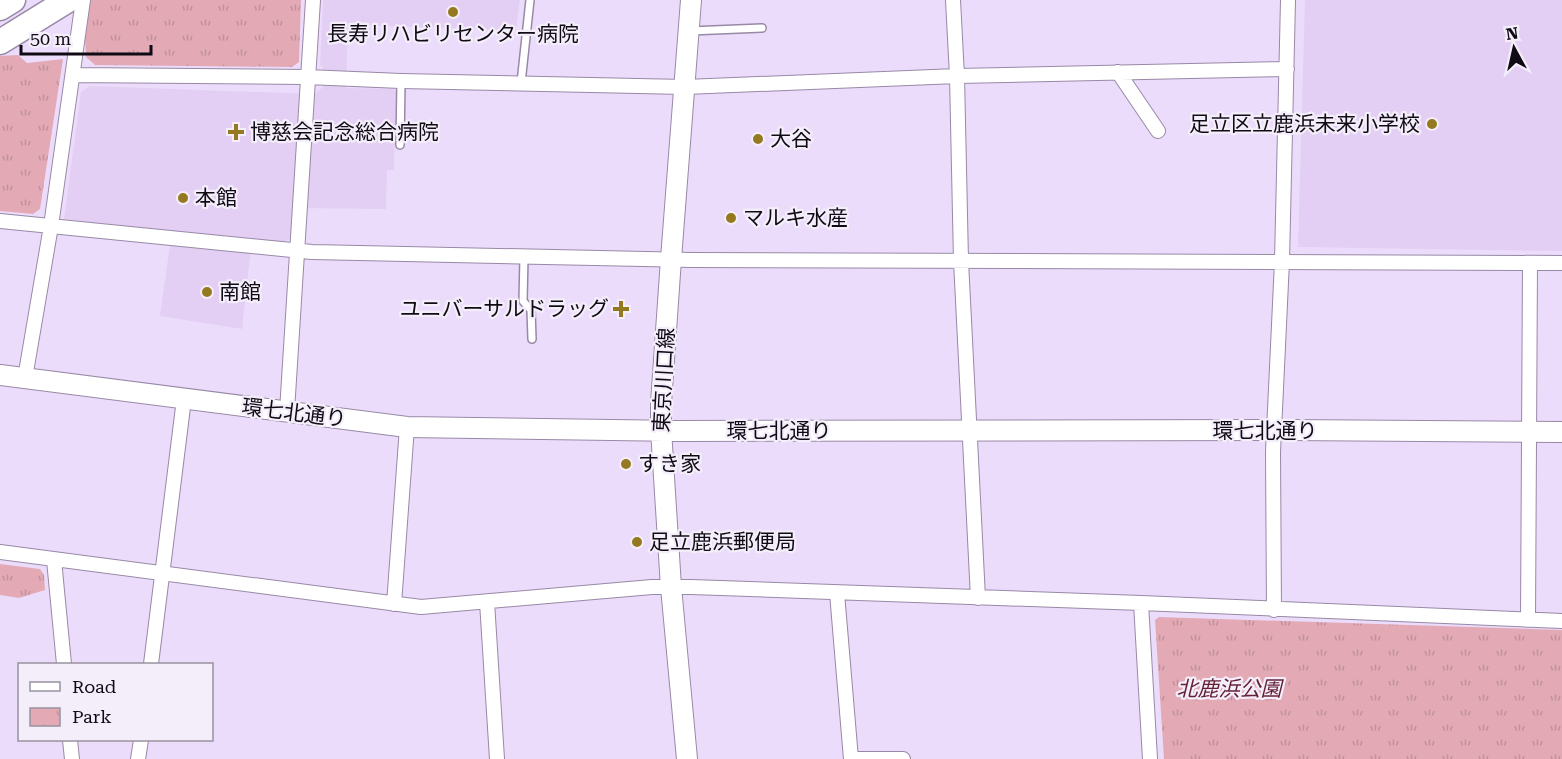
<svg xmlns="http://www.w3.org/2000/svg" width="1562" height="759" viewBox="0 0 1562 759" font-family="'Roboto Serif','Noto Sans JP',serif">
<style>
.built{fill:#e3cff4}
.park{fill:url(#park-tufts)}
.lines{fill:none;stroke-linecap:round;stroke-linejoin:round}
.lane-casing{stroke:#9889a6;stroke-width:10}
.street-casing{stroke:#9889a6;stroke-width:16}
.secondary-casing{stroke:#9889a6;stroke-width:22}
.highway-casing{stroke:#9889a6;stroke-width:27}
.lane{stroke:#fff;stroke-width:7}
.street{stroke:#fff;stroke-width:14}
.secondary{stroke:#fff;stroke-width:20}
.highway{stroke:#fff;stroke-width:24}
.poi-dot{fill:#957921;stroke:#f4eefa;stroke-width:2}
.labels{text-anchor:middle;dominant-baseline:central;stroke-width:4.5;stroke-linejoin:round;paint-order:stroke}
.poi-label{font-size:21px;fill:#0f0a14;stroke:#f4eefa;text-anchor:start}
.street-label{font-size:21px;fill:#0f0a14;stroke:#f4eefa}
.park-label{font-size:21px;font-style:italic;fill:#631f33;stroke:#f4eefa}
</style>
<defs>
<pattern id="park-tufts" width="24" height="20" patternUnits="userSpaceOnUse" patternTransform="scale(1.5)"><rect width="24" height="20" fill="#e3aab6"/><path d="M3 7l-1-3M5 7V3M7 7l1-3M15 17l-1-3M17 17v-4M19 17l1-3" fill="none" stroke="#c2919c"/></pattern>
</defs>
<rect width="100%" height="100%" fill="#ecdcfb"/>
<path class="built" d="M 323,0 L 520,0 L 516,30 L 348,25 L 346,88 L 393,89 L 396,92 L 394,170 L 387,170 L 386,209 L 293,208 L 291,238 L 285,242 L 252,239 L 242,329 L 160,316 L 172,231 L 64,219 L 81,92 L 90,86 L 315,94 L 324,86 L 325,71 L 320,65 Z
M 1305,0 L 1562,0 L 1562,251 L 1298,247 Z"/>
<path class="park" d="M 90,0 L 301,0 L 299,62 L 292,67 L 95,65 L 86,57 L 85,38 Z
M 18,55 L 27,63 L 63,59 L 40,209 L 33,214 L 0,211 L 0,56 Z
M 0,564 L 40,569 L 44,575 L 45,590 L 19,598 L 0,595 Z
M 1159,617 L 1562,630 L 1562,759 L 1164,759 L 1155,620 Z"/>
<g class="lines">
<g class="lane-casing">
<path id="lane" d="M 690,31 L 762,28
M 521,83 L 530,0
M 400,145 L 401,81
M 524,257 L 523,301 L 531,310 L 532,339"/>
</g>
<g class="street-casing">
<path id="street" d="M 953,0 L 957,76 L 961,261 L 978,598
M 1118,72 L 1158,131
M 73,75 L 307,77 L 401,81 L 685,87 L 957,76 L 1287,69
M 0,221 L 312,252 L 692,260 L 1562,263
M 25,378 L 51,226 L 83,0
M 287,411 L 313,0
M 0,552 L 421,607 L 652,587 L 691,587 L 1141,603 L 1562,621
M 54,560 L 64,664
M 837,593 L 851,759
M 487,602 L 497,759
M 1141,603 L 1150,759
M 394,604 L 407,427
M 1274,610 L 1273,452 L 1282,261 L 1288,0
M 1528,620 L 1530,263
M 151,664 L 184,399
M 70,740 L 72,759
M 138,759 L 141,740
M 851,759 L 903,759"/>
</g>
<g class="secondary-casing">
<path id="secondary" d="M 0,375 L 407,427 L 681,431 L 1287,430 L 1562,432
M 687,759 L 671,587 L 661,430 L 661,403 L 671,259 L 691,0"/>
</g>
<g class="highway-casing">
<path id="highway" d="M 0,8 L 13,0
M 0,42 L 68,0"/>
</g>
<use href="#lane" class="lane"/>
<use href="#street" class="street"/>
<use href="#secondary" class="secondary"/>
<use href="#highway" class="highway"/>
</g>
<g class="poi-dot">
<circle cx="453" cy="12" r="6"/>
<circle cx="1432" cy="124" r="6"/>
<path d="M233 123h6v6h6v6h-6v6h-6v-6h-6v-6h6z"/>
<circle cx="758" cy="139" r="6"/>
<circle cx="183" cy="198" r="6"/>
<circle cx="731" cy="218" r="6"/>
<circle cx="207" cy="292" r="6"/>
<path d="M618 300h6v6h6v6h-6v6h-6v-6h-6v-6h6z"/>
<circle cx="626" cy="464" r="6"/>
<circle cx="637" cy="542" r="6"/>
</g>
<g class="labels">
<g class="poi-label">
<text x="453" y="34" text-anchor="middle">長寿リハビリセンター病院</text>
<text x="1420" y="124" text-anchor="end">足立区立鹿浜未来小学校</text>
<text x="250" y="132">博慈会記念総合病院</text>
<text x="770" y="139">大谷</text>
<text x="195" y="198">本館</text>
<text x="743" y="218">マルキ水産</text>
<text x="219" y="292">南館</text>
<text x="609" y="309" text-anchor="end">ユニバーサルドラッグ</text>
<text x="638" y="464">すき家</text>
<text x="649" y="542">足立鹿浜郵便局</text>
</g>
<g class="street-label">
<text transform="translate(664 380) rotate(-87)">東京川口線</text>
<text transform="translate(294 413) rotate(7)">環七北通り</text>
<text x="779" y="431">環七北通り</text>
<text x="1265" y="431">環七北通り</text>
</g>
<g class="park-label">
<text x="1229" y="689">北鹿浜公園</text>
</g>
</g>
<rect x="18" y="663" width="195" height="78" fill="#f4eefa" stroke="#98939e" stroke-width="1.5"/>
<rect x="30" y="682" width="30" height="9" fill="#ffffff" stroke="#98939e" stroke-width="1.5"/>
<text x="72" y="693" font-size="18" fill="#0f0a14">Road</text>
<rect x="30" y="708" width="30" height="18" fill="url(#park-tufts)" stroke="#98939e" stroke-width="1.5"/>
<text x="72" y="723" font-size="18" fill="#0f0a14">Park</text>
<g transform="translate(1514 48) rotate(352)" stroke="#f4eefa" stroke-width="4.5" paint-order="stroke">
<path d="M0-4.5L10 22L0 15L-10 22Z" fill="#0f0a14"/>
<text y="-9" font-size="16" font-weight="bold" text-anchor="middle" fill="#0f0a14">N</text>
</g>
<path d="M21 45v9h130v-9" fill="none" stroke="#0f0a14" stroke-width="3"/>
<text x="30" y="45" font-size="18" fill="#0f0a14" stroke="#f4eefa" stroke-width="4.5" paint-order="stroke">50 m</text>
</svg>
